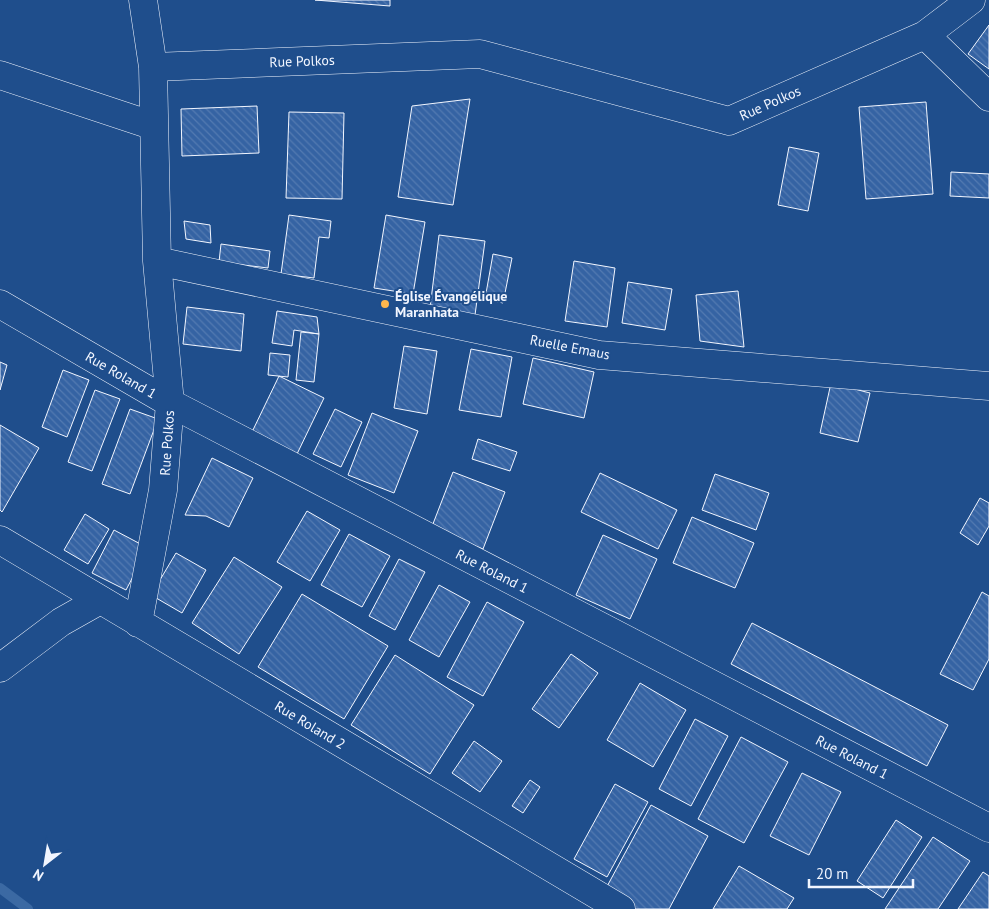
<svg xmlns="http://www.w3.org/2000/svg" width="989" height="909" viewBox="0 0 989 909" font-family="'PT Sans',sans-serif">
<style>
.lines{fill:none;stroke-linecap:round;stroke-linejoin:round}
.stream{stroke:#3b69a3;stroke-width:10}
.building{fill:url(#building-back-hatch);stroke:#f2f6ff}
.minor-casing{stroke:#f2f6ff;stroke-width:29}
.minor{stroke:#1f4e8c;stroke-width:28}
.poi-dot{fill:#ffb74d;stroke:#1f4e8c;stroke-width:2}
.labels{text-anchor:middle;dominant-baseline:central;stroke-width:4;stroke-linejoin:round;paint-order:stroke}
.street-label{font-size:14px;fill:#f2f6ff;stroke:#1f4e8c}
.poi-label{font-size:14px;font-weight:bold;fill:#f2f6ff;stroke:#1f4e8c;text-anchor:start}
</style>
<defs>
<pattern id="building-back-hatch" width="6" height="6" patternUnits="userSpaceOnUse" patternTransform="scale(1.25)"><rect width="6" height="6" fill="#3563a3"/><path d="M-1 5l2 2M0 0l6 6M5-1l2 2" fill="none" stroke="#537ab1"/></pattern>
</defs>
<rect width="100%" height="100%" fill="#1f4e8c"/>
<g class="lines">
<path class="stream" d="M 0,888 L 28,909"/>
</g>
<path class="building" d="M 315,0 L 390,0 L 390,6 Z
M 989,25 L 989,69 L 968,54 Z
M 470,99 L 453,205 L 398,197 L 412,106 Z
M 926,102 L 933,194 L 866,199 L 859,107 Z
M 257,106 L 259,153 L 182,156 L 181,109 Z
M 289,112 L 344,113 L 342,199 L 286,198 Z
M 789,147 L 819,153 L 808,211 L 778,205 Z
M 951,172 L 989,174 L 989,198 L 950,196 Z
M 289,215 L 331,221 L 329,238 L 319,237 L 314,278 L 281,274 Z
M 386,215 L 425,222 L 413,294 L 374,288 Z
M 184,221 L 210,225 L 211,243 L 186,239 Z
M 439,235 L 485,241 L 475,315 L 430,308 Z
M 221,244 L 270,251 L 268,268 L 219,262 Z
M 493,254 L 512,258 L 503,303 L 485,299 Z
M 574,261 L 615,268 L 607,327 L 565,321 Z
M 628,282 L 672,289 L 665,330 L 622,323 Z
M 738,291 L 744,347 L 700,341 L 696,295 Z
M 187,307 L 244,314 L 241,351 L 183,344 Z
M 277,311 L 317,317 L 319,334 L 294,330 L 292,346 L 272,343 Z
M 301,332 L 319,334 L 314,382 L 296,380 Z
M 404,346 L 437,351 L 427,414 L 394,408 Z
M 471,349 L 512,357 L 501,417 L 459,410 Z
M 270,353 L 290,355 L 288,377 L 268,375 Z
M 533,358 L 594,372 L 584,418 L 523,404 Z
M 0,362 L 7,365 L 0,390 Z
M 63,370 L 89,380 L 67,437 L 42,427 Z
M 279,376 L 324,398 L 297,454 L 252,432 Z
M 831,383 L 870,393 L 858,442 L 820,433 Z
M 95,390 L 120,399 L 92,471 L 68,462 Z
M 130,409 L 158,419 L 130,494 L 102,484 Z
M 335,409 L 362,422 L 341,467 L 313,454 Z
M 372,413 L 418,431 L 394,493 L 348,475 Z
M 0,425 L 39,448 L 2,512 L 0,510 Z
M 478,439 L 517,452 L 510,471 L 472,459 Z
M 212,458 L 253,478 L 229,527 L 206,516 L 185,515 Z
M 453,472 L 505,492 L 483,549 L 431,529 Z
M 600,473 L 677,510 L 658,549 L 581,512 Z
M 715,474 L 769,493 L 756,530 L 702,510 Z
M 980,498 L 989,503 L 989,526 L 978,545 L 960,533 Z
M 307,511 L 340,530 L 310,581 L 277,562 Z
M 85,514 L 109,529 L 88,564 L 64,550 Z
M 692,517 L 754,543 L 735,588 L 673,563 Z
M 114,530 L 148,548 L 126,590 L 92,573 Z
M 349,534 L 390,556 L 362,607 L 321,585 Z
M 603,535 L 657,559 L 630,619 L 576,595 Z
M 176,553 L 206,570 L 182,613 L 151,595 Z
M 234,557 L 282,587 L 239,654 L 192,623 Z
M 399,559 L 425,572 L 395,630 L 369,616 Z
M 439,585 L 470,602 L 439,657 L 409,640 Z
M 982,592 L 989,596 L 989,659 L 973,690 L 940,674 Z
M 302,594 L 388,646 L 344,719 L 258,667 Z
M 487,602 L 524,622 L 483,696 L 447,677 Z
M 752,623 L 948,725 L 927,766 L 731,664 Z
M 571,654 L 598,673 L 559,728 L 532,709 Z
M 395,655 L 474,705 L 430,774 L 351,725 Z
M 640,683 L 686,710 L 653,767 L 607,740 Z
M 695,719 L 728,736 L 691,806 L 659,789 Z
M 741,737 L 788,762 L 744,843 L 698,819 Z
M 474,741 L 502,761 L 480,792 L 452,773 Z
M 802,773 L 841,792 L 809,855 L 770,836 Z
M 530,780 L 540,787 L 523,813 L 512,806 Z
M 615,784 L 648,802 L 607,877 L 574,859 Z
M 651,805 L 708,836 L 669,909 L 635,909 L 604,892 Z
M 896,820 L 922,837 L 883,898 L 857,881 Z
M 933,837 L 970,861 L 938,909 L 885,909 Z
M 739,866 L 794,898 L 787,909 L 713,909 Z
M 983,872 L 989,876 L 989,909 L 958,909 Z"/>
<g class="lines">
<g class="minor-casing">
<path id="minor" d="M 143,0 L 153,67
M 925,35 L 989,97
M 0,75 L 154,126
M 157,261 L 599,355 L 989,386
M 0,304 L 170,403 L 989,828
M 0,540 L 621,909
M 138,623 L 163,490 L 170,403 L 157,261 L 153,67 L 480,54 L 729,121 L 925,35 L 971,0
M 0,668 L 61,622 L 100,600"/>
</g>
<use href="#minor" class="minor"/>
</g>
<circle class="poi-dot" cx="385" cy="304" r="5"/>
<g class="labels">
<g class="street-label">
<text transform="translate(302 61) rotate(-2)">Rue Polkos</text>
<text transform="translate(770 103) rotate(-24)">Rue Polkos</text>
<text transform="translate(570 347) rotate(11)">Ruelle Emaus</text>
<text transform="translate(121 375) rotate(30)">Rue Roland 1</text>
<text transform="translate(167 443) rotate(-86)">Rue Polkos</text>
<text transform="translate(492 571) rotate(27)">Rue Roland 1</text>
<text transform="translate(310 725) rotate(31)">Rue Roland 2</text>
<text transform="translate(852 757) rotate(27)">Rue Roland 1</text>
</g>
<g class="poi-label">
<text x="395" y="296">Église Évangélique<tspan x="395" dy="16">Maranhata</tspan></text>
</g>
</g>
<g transform="translate(45 864) rotate(211)" stroke="#1f4e8c" stroke-width="4" paint-order="stroke">
<path d="M0-4L9 19L0 12L-9 19Z" fill="#f2f6ff"/>
<text y="-8" font-size="14" font-weight="bold" text-anchor="middle" fill="#f2f6ff">N</text>
</g>
<path d="M809 879v8h104v-8" fill="none" stroke="#f2f6ff" stroke-width="2.5"/>
<text x="816" y="879" font-size="15" fill="#f2f6ff" stroke="#1f4e8c" stroke-width="4" paint-order="stroke">20 m</text>
</svg>
